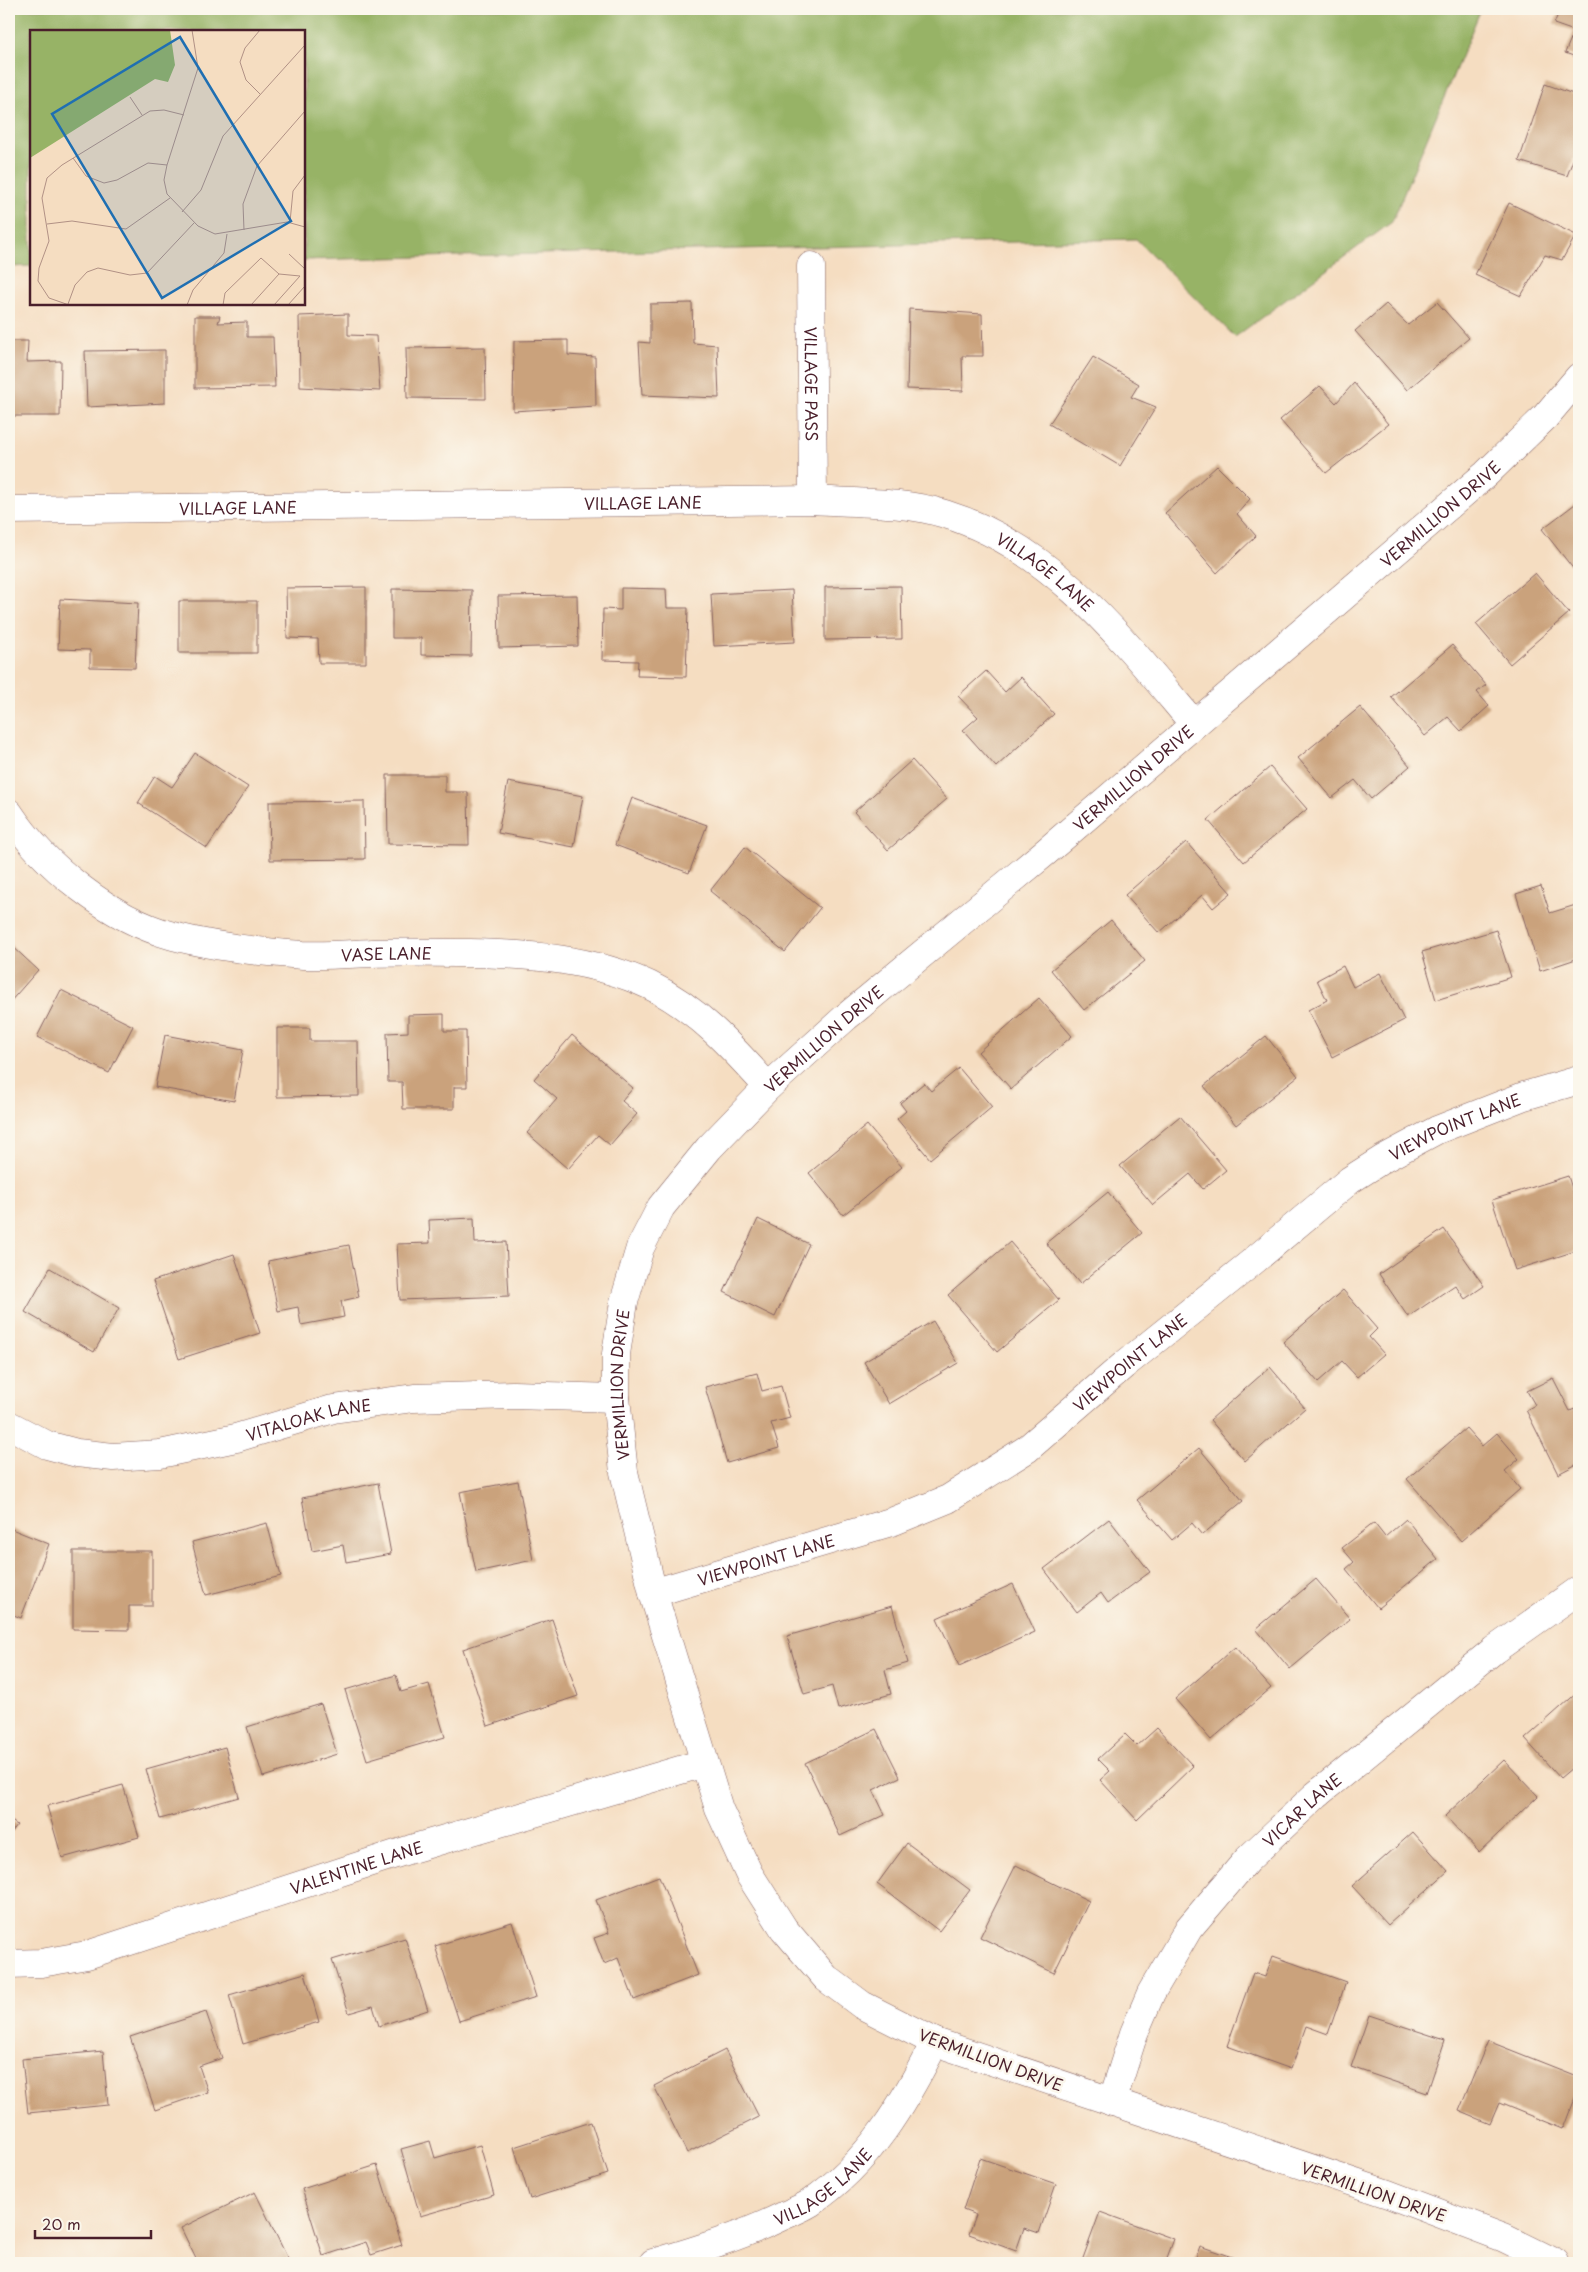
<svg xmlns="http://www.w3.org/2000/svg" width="1588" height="2272" viewBox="0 0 1588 2272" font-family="'Playpen Sans',sans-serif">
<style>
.forest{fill:#97b366;stroke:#706948}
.building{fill:#caa27b}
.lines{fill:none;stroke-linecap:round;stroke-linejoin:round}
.minor-casing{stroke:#866260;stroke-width:29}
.minor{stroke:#fff;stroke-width:28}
.labels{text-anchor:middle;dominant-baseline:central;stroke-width:5;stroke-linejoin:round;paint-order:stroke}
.street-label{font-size:16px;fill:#4a1f2b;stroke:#fbf7ec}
.inset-road{fill:none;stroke:#b19185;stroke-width:1}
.view{fill:#1f6fb2;fill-opacity:0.15;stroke:#1f6fb2;stroke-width:2.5}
.inset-edge{fill:none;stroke:#4a1f2b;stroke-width:2.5}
</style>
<rect width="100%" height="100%" fill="#fbf7ec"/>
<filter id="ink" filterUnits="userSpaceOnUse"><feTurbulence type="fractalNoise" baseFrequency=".02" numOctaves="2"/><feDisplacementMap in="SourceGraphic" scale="10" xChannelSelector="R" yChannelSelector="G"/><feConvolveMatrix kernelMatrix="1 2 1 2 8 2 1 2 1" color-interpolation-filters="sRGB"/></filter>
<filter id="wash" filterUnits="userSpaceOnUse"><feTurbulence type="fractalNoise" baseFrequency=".0096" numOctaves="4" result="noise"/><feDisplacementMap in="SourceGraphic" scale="20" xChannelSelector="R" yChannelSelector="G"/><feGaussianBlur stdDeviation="1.12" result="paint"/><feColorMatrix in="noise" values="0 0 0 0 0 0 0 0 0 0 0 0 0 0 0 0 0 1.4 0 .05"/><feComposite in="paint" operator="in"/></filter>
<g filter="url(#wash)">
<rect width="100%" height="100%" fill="#f5ddc1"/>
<path class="forest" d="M 9,9 L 1481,9 L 1392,222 L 1235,337 L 1136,239 L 304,260 L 304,31 L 31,31 L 31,266 L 9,267 Z"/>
<g id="blocks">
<path class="building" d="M 1560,9 L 1579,9 L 1579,58 L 1565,53 L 1574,31 L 1554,24 Z
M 1545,84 L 1579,96 L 1579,144 L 1567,176 L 1519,161 Z
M 1509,203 L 1576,235 L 1562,260 L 1545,255 L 1521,296 L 1475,275 Z
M 1437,302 L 1469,338 L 1407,390 L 1355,331 L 1386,304 L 1408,325 Z
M 692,303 L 693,343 L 717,345 L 719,398 L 642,395 L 639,342 L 650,343 L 650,304 Z
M 909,309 L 982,314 L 983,356 L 962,356 L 963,391 L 907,389 Z
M 348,314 L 348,335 L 376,336 L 380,391 L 300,387 L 299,316 Z
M 195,316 L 220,316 L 218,323 L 247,322 L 247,337 L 273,337 L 275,387 L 195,388 Z
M 568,340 L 568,355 L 595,357 L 596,406 L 513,411 L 514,341 Z
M 9,341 L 28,341 L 27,362 L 61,361 L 60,416 L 9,416 Z
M 485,347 L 486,399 L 407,398 L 406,348 Z
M 165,350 L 165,403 L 87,407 L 85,351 Z
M 1093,357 L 1139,384 L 1131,397 L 1156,407 L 1120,466 L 1049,424 Z
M 1354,383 L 1388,424 L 1326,473 L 1280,420 L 1320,386 L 1336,403 Z
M 1217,466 L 1250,499 L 1237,514 L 1256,536 L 1217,573 L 1165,513 Z
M 1579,501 L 1579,576 L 1542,529 Z
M 1535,573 L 1569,613 L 1510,664 L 1476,624 Z
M 901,586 L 902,639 L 825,640 L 825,587 Z
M 366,587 L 366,663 L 319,663 L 318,639 L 287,638 L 286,588 Z
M 621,588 L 666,589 L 667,608 L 688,608 L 686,677 L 637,676 L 638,661 L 602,660 L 603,609 L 621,610 Z
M 392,589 L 472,590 L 471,656 L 421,655 L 421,638 L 392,638 Z
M 792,590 L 795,642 L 714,646 L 711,594 Z
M 577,595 L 578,646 L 499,648 L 498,596 Z
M 60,599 L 138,603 L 135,668 L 90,667 L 90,650 L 58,649 Z
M 179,601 L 257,601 L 257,653 L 179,653 Z
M 1452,645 L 1486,685 L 1477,692 L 1489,706 L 1461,731 L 1448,717 L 1425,736 L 1391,697 Z
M 986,671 L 1005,692 L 1021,677 L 1054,714 L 996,767 L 963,730 L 978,717 L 958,696 Z
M 1360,707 L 1410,766 L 1371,799 L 1355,780 L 1332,798 L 1298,758 Z
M 195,753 L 248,787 L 207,848 L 138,803 L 155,776 L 172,787 Z
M 912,760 L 947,799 L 888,850 L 854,812 Z
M 1270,767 L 1307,809 L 1244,862 L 1208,820 Z
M 387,775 L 445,775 L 445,792 L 468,792 L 469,845 L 388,844 Z
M 508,782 L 583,796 L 574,847 L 498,833 Z
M 632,798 L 707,825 L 689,873 L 615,845 Z
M 364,801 L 365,859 L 270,860 L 269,802 Z
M 1186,842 L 1231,893 L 1213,908 L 1202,895 L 1159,933 L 1125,895 Z
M 745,847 L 820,908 L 785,952 L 710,891 Z
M 1541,886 L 1550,913 L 1579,904 L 1579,958 L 1540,971 L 1516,894 Z
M 1111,920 L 1145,961 L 1084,1010 L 1051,970 Z
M 1496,930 L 1511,977 L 1436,1000 L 1422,952 Z
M 9,943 L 38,970 L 9,1003 Z
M 1343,966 L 1353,987 L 1380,973 L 1404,1020 L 1332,1057 L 1308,1010 L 1327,1000 L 1317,980 Z
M 61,990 L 133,1026 L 109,1073 L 37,1037 Z
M 1039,998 L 1072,1036 L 1011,1089 L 978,1052 Z
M 444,1014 L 444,1031 L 466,1031 L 467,1087 L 454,1087 L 454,1109 L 403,1109 L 402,1082 L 388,1082 L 387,1033 L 408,1032 L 408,1015 Z
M 277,1028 L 310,1028 L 310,1041 L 358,1041 L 359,1096 L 277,1097 Z
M 165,1035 L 243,1050 L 234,1101 L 155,1087 Z
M 572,1035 L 633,1088 L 622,1101 L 637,1114 L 610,1145 L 598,1135 L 568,1169 L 527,1133 L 557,1099 L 534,1079 Z
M 1266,1036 L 1298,1076 L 1236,1125 L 1204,1086 Z
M 959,1068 L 992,1107 L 930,1159 L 897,1119 L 906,1111 L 900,1103 L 924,1083 L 931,1091 Z
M 1180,1116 L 1226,1170 L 1203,1189 L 1190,1174 L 1153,1205 L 1120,1166 Z
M 867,1125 L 902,1167 L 843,1215 L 809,1173 Z
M 1568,1176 L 1579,1210 L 1579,1250 L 1515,1270 L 1492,1200 Z
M 1108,1192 L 1142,1233 L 1080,1284 L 1046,1243 Z
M 474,1218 L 475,1243 L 506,1242 L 509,1296 L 400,1300 L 397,1244 L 430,1243 L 429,1220 Z
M 758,1219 L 809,1244 L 775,1317 L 724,1292 Z
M 1444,1229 L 1484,1286 L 1465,1299 L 1455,1285 L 1408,1317 L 1379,1274 Z
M 1010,1242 L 1059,1300 L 997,1352 L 948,1295 Z
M 349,1245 L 359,1297 L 341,1301 L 344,1317 L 301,1325 L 298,1307 L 278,1311 L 268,1261 Z
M 234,1254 L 260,1333 L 179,1359 L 153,1281 Z
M 50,1268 L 119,1308 L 94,1352 L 25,1312 Z
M 1343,1290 L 1377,1329 L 1369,1337 L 1384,1354 L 1357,1377 L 1342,1361 L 1318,1382 L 1283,1342 Z
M 933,1321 L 958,1363 L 889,1404 L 864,1362 Z
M 1270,1367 L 1305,1408 L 1245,1461 L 1210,1420 Z
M 757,1373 L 762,1391 L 781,1386 L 790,1418 L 771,1423 L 779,1448 L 727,1463 L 705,1387 Z
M 1553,1378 L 1570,1411 L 1579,1407 L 1579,1463 L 1558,1474 L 1526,1410 L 1535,1405 L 1527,1391 Z
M 1466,1428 L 1482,1446 L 1497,1433 L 1519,1459 L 1505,1471 L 1520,1489 L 1461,1541 L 1407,1479 Z
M 1199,1448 L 1243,1501 L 1202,1535 L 1192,1523 L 1172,1540 L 1137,1500 Z
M 518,1481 L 533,1560 L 476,1572 L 460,1492 Z
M 378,1483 L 391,1554 L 346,1562 L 343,1545 L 312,1551 L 302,1498 Z
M 1109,1519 L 1150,1572 L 1108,1603 L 1101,1593 L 1077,1612 L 1044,1569 Z
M 1406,1519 L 1438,1559 L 1378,1608 L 1346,1569 L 1354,1562 L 1342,1548 L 1374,1523 L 1385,1537 Z
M 267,1523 L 281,1576 L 206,1595 L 192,1542 Z
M 9,1528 L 49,1544 L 21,1618 L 9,1613 Z
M 73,1551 L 152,1551 L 152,1606 L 129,1606 L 129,1630 L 73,1629 Z
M 1316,1579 L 1350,1619 L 1290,1669 L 1256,1629 Z
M 1013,1584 L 1035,1632 L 959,1666 L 937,1618 Z
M 892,1606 L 908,1663 L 885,1670 L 891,1694 L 838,1709 L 832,1686 L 804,1694 L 787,1636 Z
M 552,1619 L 578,1696 L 488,1726 L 463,1649 Z
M 1235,1647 L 1271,1688 L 1211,1740 L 1175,1699 Z
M 396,1675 L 401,1692 L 429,1684 L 445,1737 L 367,1760 L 345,1690 Z
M 1579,1691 L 1579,1762 L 1560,1778 L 1525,1739 Z
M 321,1704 L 337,1754 L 263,1777 L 247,1727 Z
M 1157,1728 L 1193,1766 L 1137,1820 L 1100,1780 L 1110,1771 L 1098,1759 L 1125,1734 L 1137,1746 Z
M 876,1729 L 900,1777 L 873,1790 L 885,1815 L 840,1836 L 805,1763 Z
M 225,1747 L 239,1797 L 160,1819 L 146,1769 Z
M 1504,1760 L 1538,1796 L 1479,1852 L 1445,1816 Z
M 123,1785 L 139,1837 L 62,1858 L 47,1806 Z
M 9,1819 L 17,1825 L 9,1836 Z
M 1413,1832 L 1448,1871 L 1388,1925 L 1352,1886 Z
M 907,1843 L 970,1890 L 939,1931 L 877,1884 Z
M 1016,1865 L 1089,1901 L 1054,1973 L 980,1937 Z
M 659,1876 L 698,1975 L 634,2000 L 618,1958 L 604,1964 L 594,1938 L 609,1933 L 596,1900 Z
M 512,1922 L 536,1997 L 459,2021 L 435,1946 Z
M 405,1938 L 428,2010 L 379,2026 L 373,2006 L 349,2013 L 332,1960 Z
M 1273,1956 L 1346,1982 L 1328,2034 L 1306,2026 L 1291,2069 L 1227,2046 L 1253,1973 L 1265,1977 Z
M 305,1973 L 319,2022 L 243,2044 L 229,1995 Z
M 206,2012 L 222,2058 L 199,2066 L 208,2092 L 155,2110 L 130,2037 Z
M 1369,2015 L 1445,2040 L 1427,2093 L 1351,2067 Z
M 1488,2041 L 1579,2077 L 1579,2087 L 1563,2129 L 1499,2103 L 1490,2124 L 1459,2111 Z
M 725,2050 L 759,2117 L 687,2153 L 654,2086 Z
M 103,2051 L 108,2105 L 28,2113 L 22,2059 Z
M 591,2122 L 608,2174 L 530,2199 L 514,2147 Z
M 430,2141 L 435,2158 L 480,2145 L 494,2195 L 420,2216 L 401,2149 Z
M 980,2158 L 1056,2184 L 1039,2233 L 1024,2228 L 1016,2251 L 969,2234 L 976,2215 L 963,2210 Z
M 377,2165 L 402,2245 L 371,2255 L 366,2242 L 323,2256 L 302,2189 Z
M 255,2192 L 290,2263 L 198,2263 L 181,2228 Z
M 1100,2212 L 1174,2239 L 1165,2263 L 1087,2263 L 1082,2261 Z
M 1200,2246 L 1249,2263 L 1194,2263 Z"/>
</g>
</g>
<g filter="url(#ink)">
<use href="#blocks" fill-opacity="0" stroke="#866260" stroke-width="1"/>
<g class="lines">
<g class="minor-casing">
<g id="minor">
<path id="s1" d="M 811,266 L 813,500"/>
<path id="s2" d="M 9,510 L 813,500 C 856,503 903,501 945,514 C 1053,547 1124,641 1194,724"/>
<path id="s3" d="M 9,813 C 44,866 110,919 173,936 C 215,947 260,952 303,955 C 326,956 349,954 372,953 C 404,952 437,953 470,953 C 530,954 593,959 649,985 C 697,1008 733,1048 768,1087"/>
<path id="s4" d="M 9,1425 L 47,1445 L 77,1453 L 113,1457 L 160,1454 L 236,1438 L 333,1409 L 414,1398 L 513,1395 L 616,1398"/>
<path id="s5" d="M 653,1593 L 894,1521 L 948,1499 L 1027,1449 L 1124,1365 L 1251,1263 L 1350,1180 L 1383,1159 L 1437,1130 L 1524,1096 L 1579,1080"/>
<path id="s6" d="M 9,1964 L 41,1963 L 87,1955 L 411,1849 L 704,1763"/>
<path id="s7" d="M 1112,2102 L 1134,2033 L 1151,1993 L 1189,1928 L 1247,1860 L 1316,1795 L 1494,1650 L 1579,1590"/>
<path id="s8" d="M 653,2263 C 697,2250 742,2236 783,2216 C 792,2212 802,2208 810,2203 C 870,2162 903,2105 935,2042"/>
<path id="s9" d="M 1555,2263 L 1504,2238 L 1388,2194 L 935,2042 L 862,2005 L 826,1978 L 784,1929 L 749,1874 L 719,1809 L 653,1593 L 624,1472 L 616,1398 L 616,1354 L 624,1302 L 640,1248 L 661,1207 L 709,1148 L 768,1087 L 846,1017 L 1047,851 L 1486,474 L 1545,417 L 1579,377"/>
</g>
</g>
<use href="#minor" class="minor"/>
</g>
</g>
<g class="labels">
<g class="street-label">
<text stroke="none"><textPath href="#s1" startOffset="118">VILLAGE PASS</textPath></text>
<text stroke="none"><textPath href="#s2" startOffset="634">VILLAGE LANE</textPath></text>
<text stroke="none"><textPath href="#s2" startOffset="229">VILLAGE LANE</textPath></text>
<text stroke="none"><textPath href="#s9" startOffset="2655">VERMILLION DRIVE</textPath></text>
<text stroke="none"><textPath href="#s2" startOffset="1054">VILLAGE LANE</textPath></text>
<text stroke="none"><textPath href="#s9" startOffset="2250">VERMILLION DRIVE</textPath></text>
<text stroke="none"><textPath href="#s3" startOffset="424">VASE LANE</textPath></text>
<text stroke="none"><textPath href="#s9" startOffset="1845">VERMILLION DRIVE</textPath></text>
<text stroke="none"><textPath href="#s5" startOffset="942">VIEWPOINT LANE</textPath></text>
<text stroke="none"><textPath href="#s5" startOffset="538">VIEWPOINT LANE</textPath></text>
<text stroke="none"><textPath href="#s9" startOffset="1425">VERMILLION DRIVE</textPath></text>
<text stroke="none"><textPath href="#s4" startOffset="310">VITALOAK LANE</textPath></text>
<text stroke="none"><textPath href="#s5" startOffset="118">VIEWPOINT LANE</textPath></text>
<text stroke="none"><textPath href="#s7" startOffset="355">VICAR LANE</textPath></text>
<text stroke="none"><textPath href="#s6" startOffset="362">VALENTINE LANE</textPath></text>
<text transform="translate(991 2059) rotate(20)">VERMILLION DRIVE</text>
<text stroke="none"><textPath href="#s8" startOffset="188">VILLAGE LANE</textPath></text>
<text transform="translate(1374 2191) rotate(19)">VERMILLION DRIVE</text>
</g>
</g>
<g transform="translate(30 30)">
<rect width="275" height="275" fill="#f5ddc1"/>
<path d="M 0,0 L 140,0 L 145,35 L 138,52 L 125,49 L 0,128 Z" fill="#97b366"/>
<path class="inset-road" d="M 162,0 L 168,38 L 137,135 L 134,150 L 137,164 L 168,196 L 185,204 L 257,192 L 275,197M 230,0 L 215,18 L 210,32 L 216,50 L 230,64M 100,67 L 112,85M 43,128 L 56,146 L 74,153 L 87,150 L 118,133 L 137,135M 152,182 L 171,160 L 193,106 L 275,15M 260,192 L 263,161 L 275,145M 17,194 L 42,191 L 96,199 L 140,168M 214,200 L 213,174 L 227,136 L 275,81M 259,224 L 275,239M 38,274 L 45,255 L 57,242 L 68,238 L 100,245 L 117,243 L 164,193M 39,275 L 19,268 L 8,251 L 9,238 L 19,211 L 12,168 L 17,148 L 32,135 L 120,81 L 134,80 L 154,85M 157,275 L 163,260 L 194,223 L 197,204M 193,275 L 195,263 L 231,228 L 249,244M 221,275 L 249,244 L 270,246 L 244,275M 258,275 L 275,256"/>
<path class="view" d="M 150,7 L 261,191 L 132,268 L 22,84 Z"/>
<rect width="275" height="275" class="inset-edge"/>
</g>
<rect width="1588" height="2272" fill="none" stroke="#fbf7ec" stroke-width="30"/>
<path d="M35 2230v8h116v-8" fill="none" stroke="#4a1f2b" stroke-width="2.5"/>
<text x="42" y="2230" font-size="15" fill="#4a1f2b" stroke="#fbf7ec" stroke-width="4" paint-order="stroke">20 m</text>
</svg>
